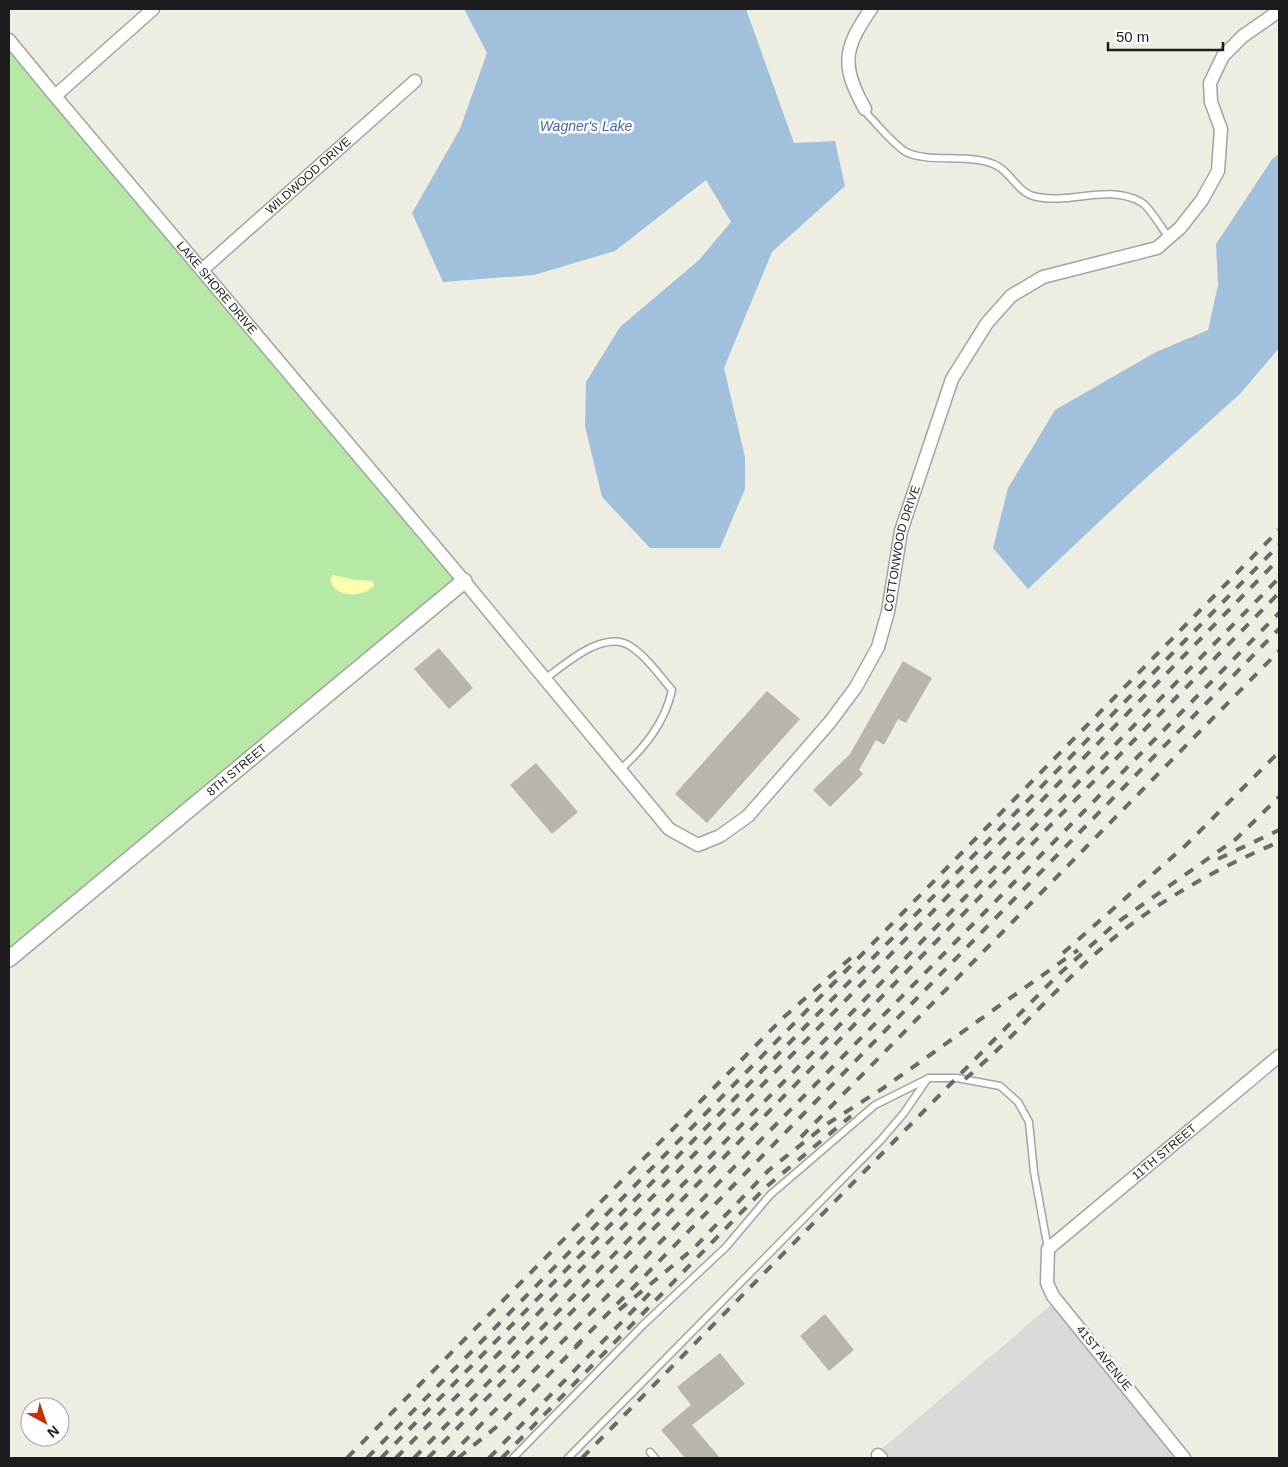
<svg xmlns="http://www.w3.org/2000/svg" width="1288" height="1467" viewBox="0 0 1288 1467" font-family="Helvetica,sans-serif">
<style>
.residential{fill:#dad9d9}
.grass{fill:#b7e9a6}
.sand{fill:#fcffae}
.water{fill:#a1c0dc}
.building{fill:#bab5ab}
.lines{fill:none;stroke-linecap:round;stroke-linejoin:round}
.service-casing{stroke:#a3a3a3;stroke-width:9}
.minor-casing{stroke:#a3a3a3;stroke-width:15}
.tertiary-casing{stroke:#a3a3a3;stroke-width:18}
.service{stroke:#fff;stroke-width:6}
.minor{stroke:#fff;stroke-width:12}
.tertiary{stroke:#fff;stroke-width:15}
.rail{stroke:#6a6a6a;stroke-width:4;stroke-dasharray:10 10;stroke-linecap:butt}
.labels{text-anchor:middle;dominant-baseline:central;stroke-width:5;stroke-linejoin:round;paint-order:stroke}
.street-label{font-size:12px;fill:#1c1c1c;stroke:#fff}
.water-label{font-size:14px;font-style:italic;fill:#4862ac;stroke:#fff}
</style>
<rect width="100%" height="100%" fill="#eeede1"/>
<path class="residential" d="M 1057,1300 L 1184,1458 L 871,1458 Z"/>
<path class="grass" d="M 9,40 L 464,581 L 9,959 Z"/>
<path class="sand" d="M 333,575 L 355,580 L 373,581 L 374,586 C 363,597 335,599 330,580 Z"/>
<path class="water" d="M 464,9 L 746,9 L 794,143 L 835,141 L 845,186 L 772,252 L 724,368 L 745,457 L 745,489 L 720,548 L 650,548 L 602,497 L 585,426 L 586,382 L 620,327 L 699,260 L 731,222 L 706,180 L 615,251 L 534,275 L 443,282 L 412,213 L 460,129 L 487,53 Z
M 1279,154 L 1279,348 L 1240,394 L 1136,487 L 1028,589 L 993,548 L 1008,488 L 1055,410 L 1156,352 L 1208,330 L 1218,285 L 1216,244 L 1273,158 Z"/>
<path class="building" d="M 439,648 L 473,688 L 449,709 L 414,669 Z
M 903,661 L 932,678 L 906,723 L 898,719 L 884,745 L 876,740 L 859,770 L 863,774 L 830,807 L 813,790 L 850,754 Z
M 767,691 L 800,719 L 707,823 L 675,794 Z
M 536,763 L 578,812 L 552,834 L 510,785 Z
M 825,1314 L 854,1350 L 829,1371 L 800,1336 Z
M 720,1353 L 745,1384 L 692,1425 L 720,1458 L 685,1458 L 661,1430 L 691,1405 L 677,1387 Z"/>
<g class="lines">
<g class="service-casing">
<path id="service" d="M 865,109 L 868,115 C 879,126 892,143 906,152 C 929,164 976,152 999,167 C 1013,176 1019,194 1037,197 C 1071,204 1108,184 1141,202 C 1149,206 1163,230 1169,238
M 545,679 C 565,664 604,629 630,646 C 647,657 659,675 672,690 C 665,723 644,748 620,770
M 650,1452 L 655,1458
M 513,1458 L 643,1325 L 726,1247 L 770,1195 L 875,1105 L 927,1079
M 568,1458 L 880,1141 L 904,1113 L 928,1078 L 957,1078 L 1000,1086 L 1018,1102 L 1029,1122 L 1034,1172 L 1048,1249"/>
</g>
<g class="minor-casing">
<g id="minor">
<path id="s1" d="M 153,9 L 55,96 L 464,581 L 669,829 L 698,845 L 720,836 L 748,816 L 830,722 L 856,687 L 878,647 L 888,612 L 901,531 L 952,379 L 987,323 L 1011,296 L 1043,277 L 1157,248 L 1180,228 L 1202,200 L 1218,171 L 1221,129 L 1211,102 L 1210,83 L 1223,56 L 1243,36 L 1279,11"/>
<path d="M 9,40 L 55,96"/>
<path d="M 865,109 C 841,66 843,49 871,9"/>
<path id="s2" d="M 202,270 L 415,81"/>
<path d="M 878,1455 L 881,1458"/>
<path id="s3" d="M 1184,1458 L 1053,1296 L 1047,1283 L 1048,1249 L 1279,1056"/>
</g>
</g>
<g class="tertiary-casing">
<g id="tertiary">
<path id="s4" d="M 9,959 L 464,581"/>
</g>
</g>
<use href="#service" class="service"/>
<use href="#minor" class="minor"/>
<use href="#tertiary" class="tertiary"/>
<path class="rail" d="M 1218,859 L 1279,830
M 1063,953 L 1186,845 L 1279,752
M 965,1079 C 1011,1040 1050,995 1094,955 C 1148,906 1213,870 1279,842
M 801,1137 L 1279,651
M 619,1310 L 693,1249 L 769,1170 L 827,1124 L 882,1089 L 1078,950
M 575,1347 L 1279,629
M 347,1458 L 784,1017 L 853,956
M 367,1458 L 1279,530
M 381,1458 L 1279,545
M 396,1458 L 1279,559
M 414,1458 L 1279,578
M 428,1458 L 1279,593
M 448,1458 L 1279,613
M 458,1458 L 500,1424 L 581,1342
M 489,1458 L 653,1290
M 502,1458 L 766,1187 L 851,1116
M 582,1458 L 1057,976 L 1115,924 L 1236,839 L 1279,797"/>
</g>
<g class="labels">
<g class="street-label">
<text stroke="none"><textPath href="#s2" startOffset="142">WILDWOOD DRIVE</textPath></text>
<text stroke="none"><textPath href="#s1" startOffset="382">LAKE SHORE DRIVE</textPath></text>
<text stroke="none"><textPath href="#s1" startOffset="1494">COTTONWOOD DRIVE</textPath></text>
<text stroke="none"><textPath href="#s4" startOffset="296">8TH STREET</textPath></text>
<text stroke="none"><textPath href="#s3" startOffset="408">11TH STREET</textPath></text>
<text transform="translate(1104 1358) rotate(51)">41ST AVENUE</text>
</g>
<g class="water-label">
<text x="586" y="126">Wagner's Lake</text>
</g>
</g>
<rect width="1288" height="1467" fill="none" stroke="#1c1c1c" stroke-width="20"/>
<g transform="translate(45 1422) rotate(140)"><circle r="24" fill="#ffffff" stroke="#a4a4a4"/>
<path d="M0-4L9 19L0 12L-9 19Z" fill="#c83000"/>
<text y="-8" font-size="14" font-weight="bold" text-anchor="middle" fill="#1c1c1c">N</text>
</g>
<path d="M1108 42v8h115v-8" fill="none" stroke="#1c1c1c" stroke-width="2.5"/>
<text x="1116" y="42" font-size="15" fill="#1c1c1c" stroke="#ffffff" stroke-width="4" paint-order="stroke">50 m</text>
</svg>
